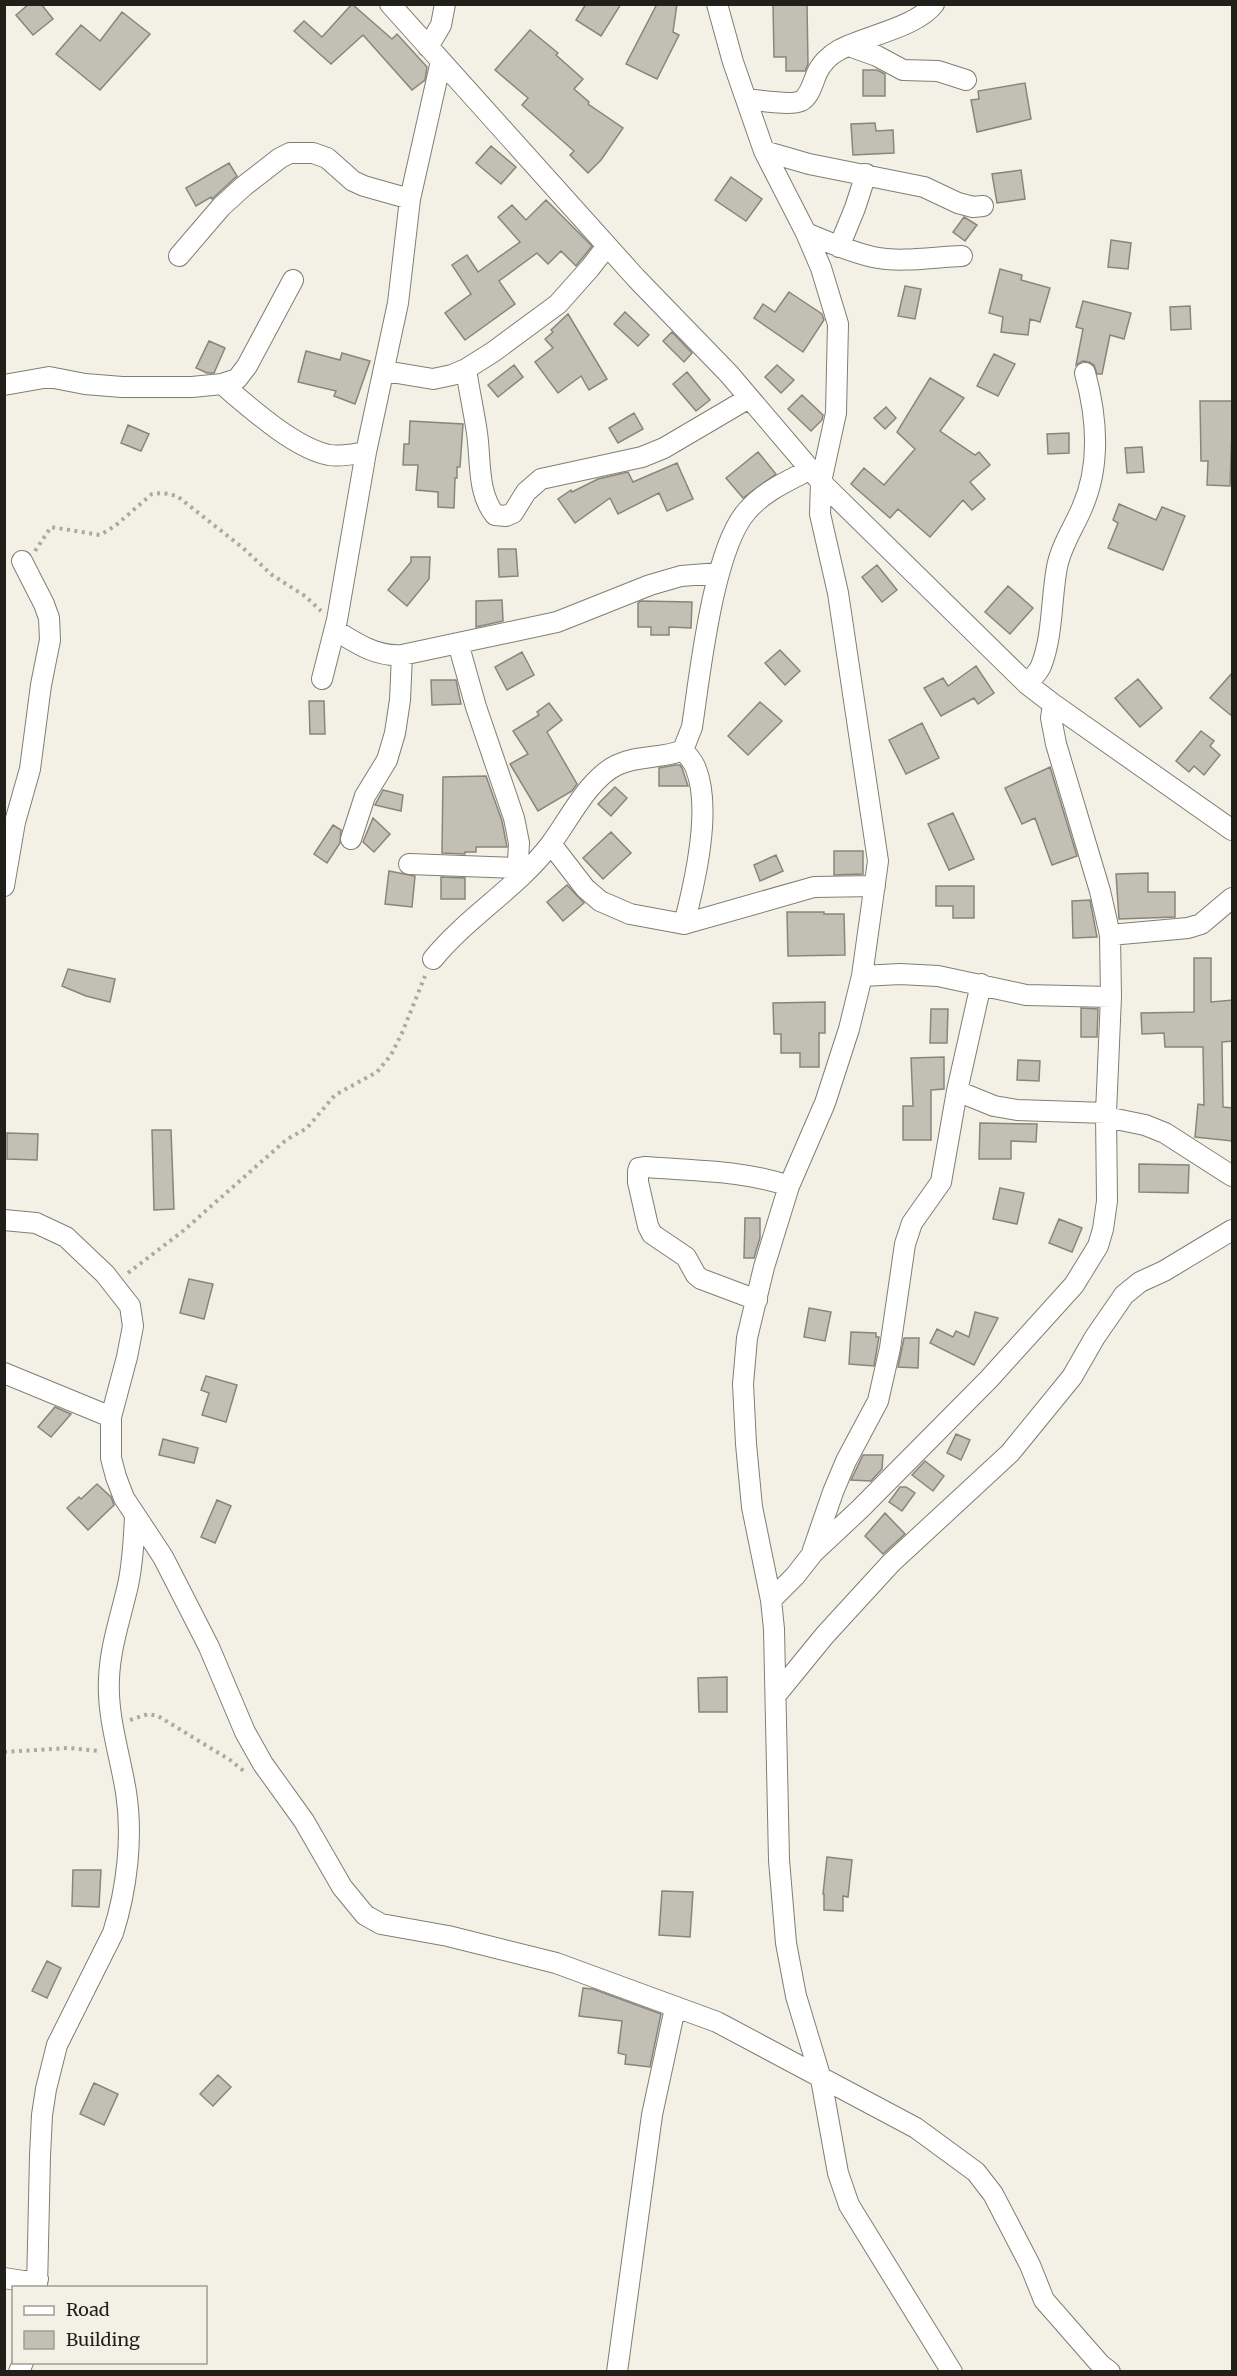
<svg xmlns="http://www.w3.org/2000/svg" width="1237" height="2376" viewBox="0 0 1237 2376" font-family="Merriweather,serif">
<style>
.building{fill:#c2bfb4;stroke:#88867b;stroke-width:1.5}
.lines{fill:none;stroke-linecap:round;stroke-linejoin:round}
.minor-casing{stroke:#807e73;stroke-width:22}
.path{stroke:#abaaa0;stroke-width:4;stroke-dasharray:3 4.5;stroke-linecap:butt}
.minor{stroke:#fff;stroke-width:20}
</style>
<rect width="100%" height="100%" fill="#f3f1e5"/>
<path class="building" d="M 29,4 L 41,4 L 53,19 L 33,35 L 16,15 Z
M 352,4 L 392,39 L 397,34 L 427,67 L 425,80 L 412,90 L 363,35 L 331,64 L 294,31 L 304,21 L 322,37 Z
M 586,4 L 621,4 L 601,36 L 576,20 Z
M 657,4 L 677,4 L 673,32 L 679,35 L 657,79 L 626,64 Z
M 773,4 L 807,4 L 808,64 L 805,71 L 786,71 L 786,57 L 774,57 Z
M 122,12 L 150,34 L 100,90 L 56,54 L 81,25 L 100,41 Z
M 530,30 L 558,53 L 556,55 L 583,79 L 574,89 L 589,102 L 588,104 L 623,128 L 601,160 L 588,173 L 570,155 L 574,151 L 522,105 L 528,98 L 495,70 Z
M 863,70 L 877,70 L 885,74 L 885,96 L 863,96 Z
M 1025,83 L 1031,119 L 977,132 L 971,100 L 979,99 L 978,91 Z
M 875,123 L 876,131 L 893,130 L 894,153 L 853,155 L 851,124 Z
M 491,146 L 516,167 L 501,184 L 476,163 Z
M 229,163 L 237,176 L 212,199 L 211,197 L 196,206 L 186,188 Z
M 1021,170 L 1025,199 L 997,203 L 992,174 Z
M 731,177 L 762,199 L 746,221 L 715,200 Z
M 546,200 L 592,246 L 576,266 L 561,251 L 548,264 L 537,253 L 499,281 L 515,304 L 465,340 L 445,313 L 471,294 L 452,265 L 467,255 L 478,272 L 520,242 L 498,217 L 512,205 L 526,220 Z
M 964,217 L 977,225 L 965,241 L 953,232 Z
M 1111,240 L 1131,243 L 1128,269 L 1108,267 Z
M 1000,269 L 1022,275 L 1021,280 L 1050,288 L 1040,322 L 1030,319 L 1028,335 L 1001,332 L 1003,317 L 989,313 Z
M 905,286 L 921,289 L 915,319 L 898,316 Z
M 789,292 L 822,314 L 824,320 L 803,352 L 754,318 L 763,304 L 775,312 Z
M 1083,301 L 1131,313 L 1124,339 L 1110,335 L 1102,374 L 1097,374 L 1094,365 L 1089,362 L 1083,361 L 1076,365 L 1083,329 L 1076,327 Z
M 1190,306 L 1191,329 L 1171,330 L 1170,307 Z
M 625,312 L 649,335 L 638,346 L 614,324 Z
M 568,314 L 607,379 L 589,390 L 581,376 L 558,393 L 535,362 L 553,348 L 545,339 L 553,332 L 551,330 Z
M 672,332 L 692,353 L 684,362 L 663,341 Z
M 209,341 L 225,348 L 214,373 L 207,373 L 196,368 Z
M 306,351 L 340,360 L 342,353 L 370,361 L 355,404 L 334,396 L 336,391 L 298,382 Z
M 994,354 L 1015,364 L 998,396 L 977,386 Z
M 514,365 L 523,377 L 498,397 L 488,385 Z
M 777,365 L 794,380 L 781,393 L 765,377 Z
M 687,372 L 710,400 L 696,411 L 673,384 Z
M 930,378 L 964,398 L 940,431 L 975,455 L 979,452 L 990,465 L 970,482 L 985,499 L 972,510 L 963,500 L 930,537 L 898,509 L 890,518 L 851,484 L 864,468 L 884,485 L 915,449 L 897,432 Z
M 802,395 L 823,415 L 822,420 L 811,431 L 788,409 Z
M 1200,401 L 1233,401 L 1230,486 L 1207,485 L 1208,461 L 1201,461 Z
M 886,407 L 896,418 L 885,429 L 874,418 Z
M 634,413 L 643,429 L 618,443 L 609,428 Z
M 410,421 L 463,424 L 460,467 L 457,467 L 457,478 L 455,478 L 454,508 L 438,507 L 438,492 L 416,490 L 418,465 L 403,465 L 404,444 L 409,444 Z
M 128,425 L 149,434 L 141,451 L 121,443 Z
M 1069,433 L 1069,453 L 1048,454 L 1047,434 Z
M 1142,447 L 1144,472 L 1127,473 L 1125,448 Z
M 758,452 L 776,474 L 743,498 L 726,478 Z
M 677,463 L 693,499 L 667,511 L 659,493 L 618,514 L 610,498 L 575,523 L 558,499 L 571,490 L 572,492 L 598,479 L 628,472 L 633,482 Z
M 1119,504 L 1156,520 L 1162,507 L 1185,516 L 1163,570 L 1108,548 L 1118,523 L 1113,520 Z
M 498,549 L 516,549 L 518,576 L 499,577 Z
M 411,557 L 430,557 L 429,579 L 407,606 L 388,590 L 411,562 Z
M 877,565 L 897,590 L 882,602 L 862,577 Z
M 1008,586 L 1033,608 L 1010,634 L 985,612 Z
M 502,600 L 503,621 L 476,627 L 476,601 Z
M 641,601 L 692,602 L 691,628 L 669,627 L 669,635 L 651,635 L 651,627 L 638,627 L 638,603 Z
M 780,650 L 800,671 L 785,685 L 765,663 Z
M 522,652 L 534,675 L 507,690 L 495,667 Z
M 976,666 L 994,693 L 978,704 L 974,698 L 941,716 L 924,688 L 943,678 L 948,686 Z
M 1233,672 L 1233,717 L 1210,698 Z
M 1138,679 L 1162,708 L 1140,727 L 1115,698 Z
M 431,680 L 456,680 L 461,704 L 432,705 Z
M 309,701 L 324,701 L 325,734 L 310,734 Z
M 760,702 L 782,721 L 748,755 L 728,736 Z
M 549,703 L 562,720 L 547,732 L 577,784 L 572,791 L 538,811 L 510,764 L 528,754 L 513,731 L 539,715 L 537,712 Z
M 922,723 L 939,758 L 906,774 L 889,740 Z
M 1201,731 L 1214,741 L 1210,746 L 1220,755 L 1204,775 L 1194,766 L 1189,772 L 1176,761 Z
M 675,765 L 680,765 L 682,768 L 688,786 L 659,786 L 659,768 Z
M 1050,767 L 1077,856 L 1052,865 L 1035,818 L 1022,824 L 1005,788 Z
M 486,776 L 502,821 L 507,847 L 476,847 L 476,852 L 465,852 L 465,854 L 442,853 L 443,777 Z
M 615,787 L 627,798 L 611,816 L 598,804 Z
M 383,790 L 403,795 L 401,811 L 375,805 Z
M 953,813 L 974,859 L 949,870 L 928,824 Z
M 373,818 L 390,834 L 374,852 L 363,842 Z
M 333,825 L 341,830 L 340,843 L 327,863 L 314,854 Z
M 611,832 L 631,853 L 603,879 L 583,858 Z
M 834,851 L 863,851 L 863,874 L 834,875 Z
M 776,855 L 783,871 L 760,881 L 754,865 Z
M 389,871 L 415,876 L 412,907 L 385,904 Z
M 1148,873 L 1148,892 L 1175,892 L 1175,917 L 1119,919 L 1116,874 Z
M 441,877 L 465,878 L 465,899 L 441,899 Z
M 567,885 L 584,903 L 563,921 L 547,902 Z
M 936,886 L 974,886 L 974,918 L 953,918 L 953,906 L 936,906 Z
M 1090,900 L 1097,937 L 1073,938 L 1072,901 Z
M 787,912 L 824,912 L 824,914 L 844,914 L 845,955 L 788,956 Z
M 1194,958 L 1211,958 L 1211,1002 L 1233,1000 L 1233,1041 L 1222,1042 L 1223,1107 L 1233,1108 L 1232,1141 L 1195,1137 L 1198,1104 L 1204,1105 L 1203,1047 L 1165,1047 L 1164,1033 L 1142,1034 L 1141,1013 L 1194,1012 Z
M 68,969 L 115,979 L 110,1002 L 86,996 L 62,986 Z
M 825,1002 L 825,1033 L 819,1033 L 819,1067 L 800,1067 L 800,1053 L 781,1053 L 781,1034 L 774,1034 L 773,1003 Z
M 1081,1008 L 1098,1009 L 1097,1037 L 1081,1037 Z
M 931,1009 L 948,1009 L 947,1043 L 930,1043 Z
M 944,1057 L 944,1089 L 931,1090 L 931,1140 L 903,1140 L 903,1106 L 913,1106 L 911,1058 Z
M 1018,1060 L 1040,1061 L 1039,1081 L 1017,1080 Z
M 980,1123 L 1037,1124 L 1036,1142 L 1011,1141 L 1011,1159 L 979,1159 Z
M 152,1130 L 171,1130 L 174,1209 L 154,1210 Z
M 7,1133 L 38,1134 L 37,1160 L 7,1159 Z
M 1139,1164 L 1189,1165 L 1188,1193 L 1139,1192 Z
M 1000,1188 L 1024,1193 L 1017,1224 L 993,1219 Z
M 745,1218 L 760,1218 L 760,1238 L 754,1258 L 744,1258 Z
M 1059,1219 L 1082,1228 L 1072,1252 L 1049,1243 Z
M 189,1279 L 213,1284 L 204,1319 L 180,1313 Z
M 809,1308 L 831,1312 L 825,1341 L 804,1337 Z
M 975,1312 L 998,1318 L 974,1365 L 930,1343 L 937,1329 L 953,1337 L 956,1331 L 969,1337 Z
M 851,1332 L 876,1333 L 876,1337 L 879,1337 L 874,1366 L 849,1364 Z
M 904,1338 L 919,1338 L 918,1368 L 898,1367 Z
M 206,1376 L 237,1385 L 226,1422 L 202,1415 L 209,1393 L 201,1390 Z
M 55,1407 L 71,1414 L 51,1437 L 38,1427 Z
M 956,1434 L 970,1440 L 961,1460 L 947,1453 Z
M 163,1439 L 198,1448 L 194,1463 L 159,1455 Z
M 863,1455 L 883,1455 L 882,1469 L 871,1481 L 851,1480 Z
M 925,1461 L 944,1476 L 933,1491 L 912,1475 Z
M 97,1484 L 111,1497 L 114,1505 L 88,1530 L 67,1508 L 79,1497 L 81,1499 Z
M 900,1487 L 906,1487 L 915,1493 L 902,1511 L 889,1502 Z
M 217,1500 L 231,1506 L 215,1543 L 201,1537 Z
M 885,1513 L 905,1534 L 883,1554 L 865,1536 Z
M 727,1677 L 727,1712 L 699,1712 L 698,1678 Z
M 827,1857 L 852,1860 L 848,1897 L 843,1896 L 843,1911 L 824,1910 L 824,1894 L 823,1894 Z
M 73,1870 L 101,1870 L 99,1907 L 72,1906 Z
M 662,1891 L 693,1892 L 690,1937 L 659,1935 Z
M 47,1961 L 61,1968 L 47,1998 L 32,1991 Z
M 583,1988 L 593,1989 L 661,2014 L 650,2067 L 625,2064 L 626,2055 L 618,2053 L 622,2021 L 579,2016 Z
M 218,2075 L 231,2087 L 213,2106 L 200,2094 Z
M 94,2083 L 118,2094 L 104,2125 L 80,2114 Z"/>
<g class="lines">
<g class="minor-casing">
<path id="minor" d="M 390,4 L 636,278 L 729,374 L 821,482 L 1027,684 L 1053,704 L 1232,830
M 717,4 L 733,62 L 764,151 L 806,233 L 821,268 L 838,324 L 836,413 L 821,482 L 820,514 L 838,593 L 878,861 L 862,976 L 849,1029 L 825,1103 L 789,1186 L 764,1267 L 747,1338 L 743,1384 L 746,1444 L 752,1507 L 771,1600 L 774,1629 L 779,1860 L 786,1943 L 796,1996 L 821,2079 L 838,2173 L 849,2205 L 952,2372
M 849,46 L 877,56 L 903,70 L 938,71 L 966,80
M 428,47 L 441,25 L 445,4
M 746,99 C 759,100 790,106 801,101 C 810,96 813,82 817,73 C 821,64 830,55 839,50 C 865,36 917,27 934,4
M 764,151 L 809,164 L 924,187 L 958,203 L 973,207 L 983,206
M 806,233 C 828,242 850,252 873,257 C 901,263 933,257 962,256
M 839,247 L 855,208 L 866,174
M 179,256 L 221,207 L 244,186 L 280,158 L 290,153 L 313,153 L 327,158 L 353,181 L 364,186 L 410,199
M 466,369 C 469,390 474,412 477,433 C 481,460 477,493 495,515 L 506,516 L 513,513 L 526,492 L 541,479 L 642,457 L 664,448 L 749,398
M 385,371 L 433,379 L 452,375 L 466,369 L 493,352 L 558,304 L 590,268 L 607,246
M 222,384 C 249,407 294,448 329,455 C 342,457 353,454 366,452
M 4,385 L 49,377 L 85,384 L 122,387 L 192,387 L 222,384 L 237,379 L 247,366 L 293,280
M 335,630 C 356,643 376,657 402,655 L 557,622 L 650,585 L 681,576 L 719,573
M 458,643 L 476,707 L 514,818 L 519,843 L 517,879
M 322,679 L 337,620 L 366,452 L 398,303 L 410,199 L 441,61
M 1027,684 C 1032,678 1038,673 1041,666 C 1053,636 1051,599 1057,567 C 1061,546 1074,527 1082,508 C 1101,465 1097,417 1085,373
M 683,750 C 688,756 694,762 696,769 C 712,810 695,882 684,924
M 351,839 L 365,796 L 387,760 L 395,733 L 400,700 L 402,655
M 551,844 L 585,888 L 600,901 L 630,914 L 684,924 L 814,887 L 875,886
M 409,864 L 517,868
M 4,886 L 15,822 L 30,769 L 41,685 L 50,640 L 49,618 L 44,604 L 22,561
M 1110,935 L 1188,928 L 1201,924 L 1232,898
M 433,959 C 467,917 517,888 550,845 C 569,820 588,779 617,765 C 637,755 662,759 683,750 L 692,727 C 700,674 713,549 747,511 C 764,491 788,481 811,469
M 862,976 L 900,974 L 938,976 L 1026,995 L 1111,997
M 957,1091 L 994,1106 L 1017,1110 L 1106,1113
M 1106,1117 L 1145,1125 L 1165,1133 L 1232,1176
M 4,1220 L 36,1223 L 66,1237 L 105,1274 L 130,1306 L 133,1326 L 127,1357 L 111,1417 L 111,1458 L 116,1477 L 124,1498 L 163,1557 L 209,1647 L 245,1732 L 263,1764 L 304,1821 L 342,1887 L 365,1915 L 381,1924 L 448,1936 L 556,1963 L 717,2022 L 916,2128 L 976,2172 L 993,2194 L 1030,2265 L 1044,2300 L 1100,2364 L 1110,2372
M 757,1300 L 701,1279 L 696,1275 L 686,1257 L 652,1234 L 648,1226 L 638,1182 L 638,1171 L 639,1168 L 646,1167 C 694,1171 743,1170 789,1186
M 4,1373 L 111,1417
M 813,1550 L 833,1492 L 846,1461 L 878,1401 L 890,1348 L 905,1244 L 912,1223 L 941,1182 L 957,1091 L 981,984
M 771,1600 L 795,1576 L 813,1553 L 860,1509 L 989,1379 L 1074,1285 L 1098,1246 L 1103,1229 L 1107,1201 L 1106,1113 L 1111,997 L 1110,935 L 1100,891 L 1056,744 L 1051,718 L 1053,704
M 776,1695 L 825,1635 L 891,1563 L 1010,1453 L 1072,1377 L 1095,1337 L 1124,1295 L 1140,1282 L 1164,1271 L 1232,1230
M 4,2278 L 23,2281 L 38,2279
M 37,2288 L 40,2156 L 42,2115 L 46,2089 L 57,2045 L 113,1933 C 127,1889 133,1837 126,1792 C 120,1755 107,1717 109,1679 C 110,1647 121,1616 128,1585 C 133,1562 134,1539 135,1516
M 19,2372 L 23,2362
M 617,2372 L 652,2115 L 675,2008"/>
</g>
<path class="path" d="M 35,551 L 51,527 L 100,535 L 115,526 L 152,494 L 163,493 L 177,496 L 243,548 L 272,575 L 305,596 L 321,611
M 128,1273 L 183,1231 L 286,1140 L 307,1128 L 335,1095 L 377,1072 L 391,1055 L 402,1033 L 425,976
M 130,1720 L 148,1714 L 158,1716 L 230,1760 L 245,1772
M 4,1752 L 68,1748 L 100,1751"/>
<use href="#minor" class="minor"/>
</g>
<rect width="1237" height="2376" fill="none" stroke="#201f1a" stroke-width="12"/>
<rect x="12" y="2286" width="195" height="78" fill="#f3f1e5" stroke="#9f9d94" stroke-width="1.5"/>
<rect x="24" y="2306" width="30" height="9" fill="#ffffff" stroke="#9f9d94" stroke-width="1.5"/>
<text x="66" y="2316" font-size="18" fill="#201f1a">Road</text>
<rect x="24" y="2331" width="30" height="18" fill="#c2bfb4" stroke="#9f9d94" stroke-width="1.5"/>
<text x="66" y="2346" font-size="18" fill="#201f1a">Building</text>
</svg>
